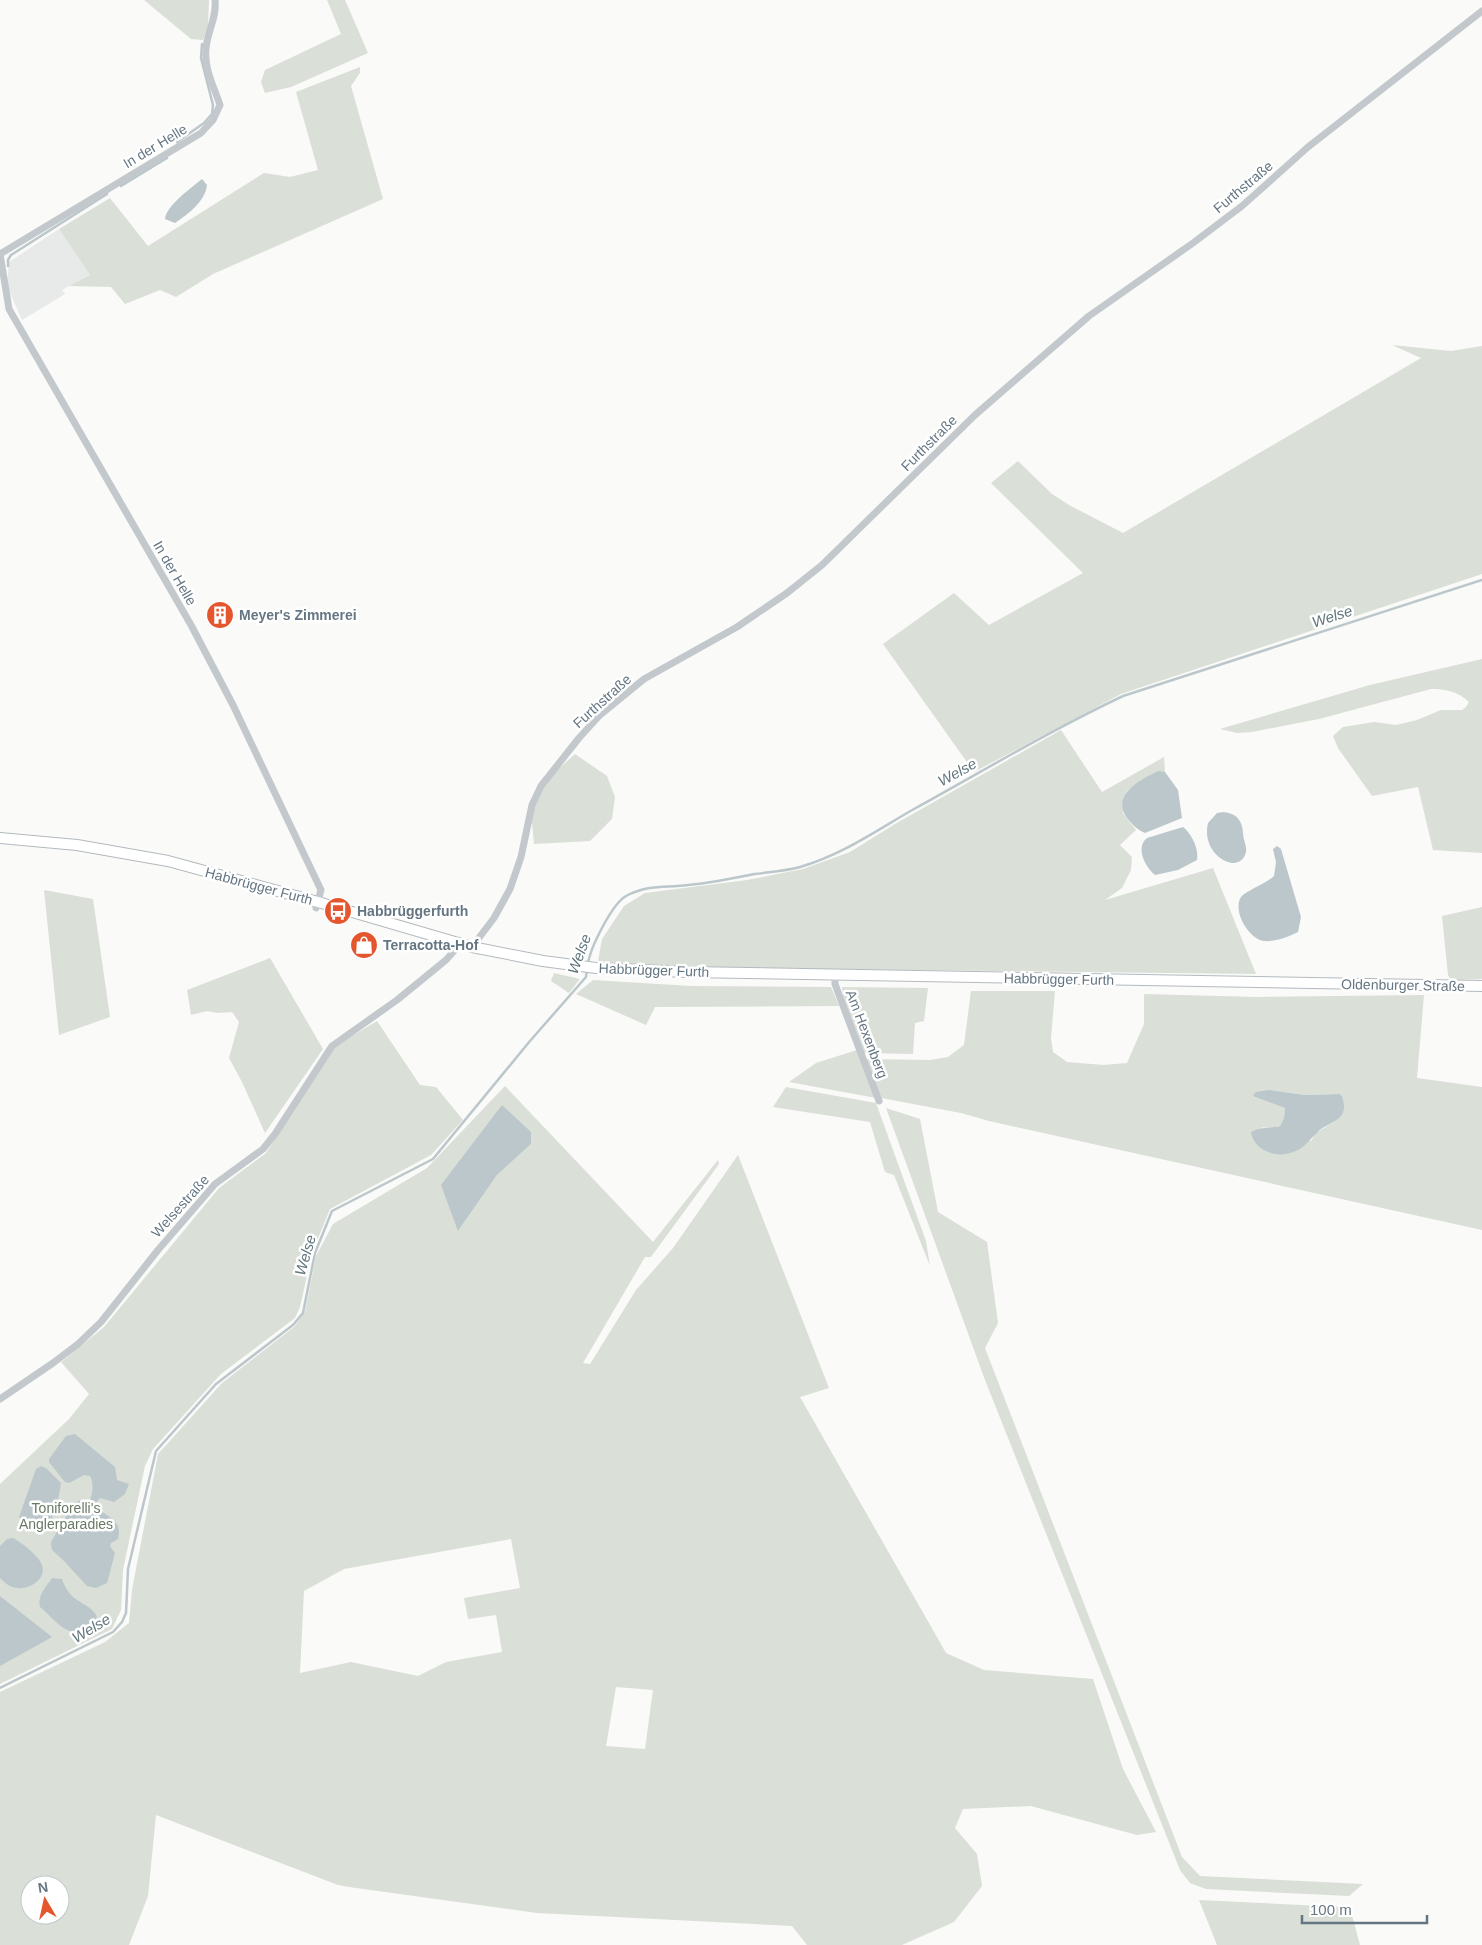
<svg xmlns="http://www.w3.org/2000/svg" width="1482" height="1945" viewBox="0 0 1482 1945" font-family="Helvetica,sans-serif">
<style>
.built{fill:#e8e9e9}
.green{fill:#dadfd7;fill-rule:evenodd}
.water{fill:#bbc7cb}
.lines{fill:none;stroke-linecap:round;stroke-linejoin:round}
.stream{stroke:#bbc7cb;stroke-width:2.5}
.secondary-casing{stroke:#b3babf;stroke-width:12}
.street{stroke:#c3c8cc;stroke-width:7}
.secondary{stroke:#fff;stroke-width:10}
.labels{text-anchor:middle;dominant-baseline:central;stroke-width:5;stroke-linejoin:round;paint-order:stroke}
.street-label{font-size:14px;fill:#657683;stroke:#fff}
.poi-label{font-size:14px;font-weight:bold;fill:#657683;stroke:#fff;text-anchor:start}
.park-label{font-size:14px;fill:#687a64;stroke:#fff}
.water-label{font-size:15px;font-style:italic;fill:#60757c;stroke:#fff}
</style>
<rect width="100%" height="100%" fill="#fafaf8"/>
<path class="built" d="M 59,229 L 90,275 L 62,290 L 65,294 L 22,320 L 7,286 L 9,262 Z"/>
<path class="green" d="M 144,0 L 209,0 L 208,29 L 203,40 L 191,39 Z
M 327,0 L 345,0 L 368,53 L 291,87 L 265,93 L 261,82 L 265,70 L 341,34 Z
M 360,67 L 360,73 L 351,86 L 383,199 L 213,274 L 176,297 L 160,290 L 125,304 L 111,287 L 69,286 L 90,275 L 59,229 L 110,198 L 148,246 L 264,173 L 290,177 L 318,170 L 296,92 Z
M 1392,345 L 1451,351 L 1482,346 L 1482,574 L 1121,694 L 974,772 L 883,644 L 954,593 L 989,625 L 1083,573 L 991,483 L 1018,461 L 1052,494 L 1069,505 L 1123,533 L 1421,358 Z
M 1482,659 L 1482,853 L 1433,850 L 1418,787 L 1372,796 L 1338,748 L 1333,736 L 1343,727 L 1374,722 L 1396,725 L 1417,720 L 1441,710 L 1462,710 L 1466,707 L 1469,702 C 1457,691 1446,689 1431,689 L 1319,719 L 1252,732 L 1237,733 L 1220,729 L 1370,685 Z
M 1061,730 L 1102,792 L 1164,757 L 1165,772 C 1151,771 1138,782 1127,791 L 1123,813 L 1136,830 L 1120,845 L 1132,857 L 1131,870 L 1122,888 L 1105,900 L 1213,868 L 1256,974 L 650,967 L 598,961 L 602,939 L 624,906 L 645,893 L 747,880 L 803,869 L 850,852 L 895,824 Z
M 575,754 L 607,776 L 615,797 L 612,819 L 590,841 L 534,844 L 531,812 L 545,781 Z
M 44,890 L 93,899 L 110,1017 L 59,1035 Z
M 1482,907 L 1482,979 L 1451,980 L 1448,975 L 1442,916 Z
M 270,958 L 323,1049 L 265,1133 L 242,1082 L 229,1058 L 239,1022 L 232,1012 L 218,1013 L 207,1011 L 191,1015 L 187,990 Z
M 554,973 L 580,979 L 569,993 L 551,981 Z
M 593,980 L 691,986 L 831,987 L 839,1006 L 655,1007 L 646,1025 L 576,994 Z
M 842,987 L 928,988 L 924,1021 L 915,1023 L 913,1054 L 864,1053 L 844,1001 Z
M 971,991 L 1055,991 L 1051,1038 L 1053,1052 L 1067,1062 L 1104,1065 L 1127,1063 L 1144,1024 L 1144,994 L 1256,997 L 1424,995 L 1417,1078 L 1482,1087 L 1482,1230 L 989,1121 L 961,1113 L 881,1098 L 866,1059 L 930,1060 L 948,1057 L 964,1045 ZM 1283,1092 L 1305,1095 L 1340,1094 L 1342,1097 L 1335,1121 L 1316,1133 L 1311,1141 L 1260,1127 L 1271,1128 L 1280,1126 L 1284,1118 L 1285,1108 L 1255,1097 Z
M 377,1021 L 420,1085 L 436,1087 L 463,1120 L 431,1155 L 330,1209 L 312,1253 L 300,1307 L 295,1318 L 221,1374 L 153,1449 L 145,1466 L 123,1570 L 121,1610 L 112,1629 L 0,1684 L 0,1484 L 69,1419 L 89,1394 L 61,1362 L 104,1327 L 219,1188 L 266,1153 L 335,1046 Z
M 857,1050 L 876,1098 L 789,1082 L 816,1063 Z
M 505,1086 L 653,1242 L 718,1160 L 719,1164 L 651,1257 L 645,1257 L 583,1363 L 590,1364 L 636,1290 L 673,1248 L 738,1155 L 829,1388 L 800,1397 L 946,1653 L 984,1670 L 1093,1679 L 1123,1769 L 1156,1832 L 1137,1835 L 1031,1806 L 963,1809 L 955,1828 L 977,1854 L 982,1886 L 954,1922 L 902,1945 L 807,1945 L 792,1926 L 537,1913 L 349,1887 L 338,1885 L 156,1815 L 148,1896 L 129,1945 L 0,1945 L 0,1692 L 105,1642 L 129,1623 L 132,1590 L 158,1454 L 222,1383 L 294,1327 L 305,1312 L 316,1256 L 333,1224 L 427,1168 ZM 502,1105 L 531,1144 L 497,1175 L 458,1231 ZM 511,1539 L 520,1588 L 464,1598 L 468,1619 L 496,1615 L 502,1652 L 446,1662 L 418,1676 L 351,1662 L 300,1673 L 304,1591 L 344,1569 ZM 616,1687 L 653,1690 L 645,1749 L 606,1746 ZM 30,1885 L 60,1885 L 60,1915 L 30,1915 Z
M 786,1087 L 876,1103 L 926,1241 L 930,1266 L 894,1175 L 885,1172 L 870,1122 L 773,1107 Z
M 886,1108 L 920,1119 L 938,1212 L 987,1242 L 998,1323 L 985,1348 L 1182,1857 L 1200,1876 L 1363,1884 L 1349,1896 L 1206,1889 L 1190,1883 L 1180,1870 L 985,1380 Z
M 1199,1900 L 1342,1907 L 1352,1915 L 1360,1945 L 1217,1945 Z"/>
<path class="water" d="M 202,179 L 207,185 C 205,202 188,214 175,223 L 165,219 C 166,206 191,188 202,179 Z
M 1159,771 L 1165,772 L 1178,790 L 1182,818 L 1145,833 C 1136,829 1133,825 1127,818 C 1110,795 1142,778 1159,771 Z
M 1224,812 C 1237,814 1242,820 1243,833 C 1243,839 1247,846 1246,852 C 1240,877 1200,856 1208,823 L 1217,813 Z
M 1183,827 C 1192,834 1199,849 1197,860 L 1178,870 L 1155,875 C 1145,867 1135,847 1147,838 Z
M 1277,846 L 1281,849 L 1301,917 L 1298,932 C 1288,937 1275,942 1264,941 C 1249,939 1232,911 1241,897 C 1247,890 1266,884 1274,876 L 1276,862 L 1273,849 Z
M 1269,1090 L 1305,1095 L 1340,1094 C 1343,1097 1343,1100 1344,1105 C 1345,1122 1327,1122 1317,1133 C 1308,1141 1303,1150 1290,1153 C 1274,1158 1253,1149 1251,1132 C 1262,1126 1269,1129 1280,1126 L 1284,1118 L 1285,1108 L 1255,1097 L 1253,1095 L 1256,1092 Z
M 502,1105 L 531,1132 L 531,1144 L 497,1175 L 458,1231 L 441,1185 Z
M 75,1434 L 115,1467 L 117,1480 L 129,1484 L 125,1494 L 114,1502 L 100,1498 L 94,1506 C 107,1517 123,1519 118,1539 L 111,1543 L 110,1546 L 115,1553 L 107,1583 L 96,1588 L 87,1586 L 63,1560 L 52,1550 L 51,1542 L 74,1503 L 81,1500 L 89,1502 C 93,1494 94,1483 90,1476 L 84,1475 L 69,1483 L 65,1482 L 49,1462 L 49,1459 L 66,1436 Z
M 41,1466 L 46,1468 L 61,1483 C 59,1499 54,1521 43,1532 C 30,1531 26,1527 19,1517 L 36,1469 Z
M 13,1538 C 21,1542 39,1556 42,1565 C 47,1579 29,1590 17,1588 C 9,1587 5,1583 0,1578 L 0,1546 L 7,1539 Z
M 52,1578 L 62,1579 C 64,1585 67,1591 72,1596 C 80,1604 93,1606 97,1617 C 94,1623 93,1626 87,1629 C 67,1640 54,1618 40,1607 C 37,1596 46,1587 52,1578 Z
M 0,1596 L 52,1637 L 0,1666 Z"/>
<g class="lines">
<path class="stream" d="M 177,142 L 204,123 L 212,114 L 213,105 L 201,58 L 202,44
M 121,186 L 167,158
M 8,266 L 8,260 L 11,255 L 107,194
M 588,964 C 590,948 612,904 626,896 C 649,884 665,888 688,885 C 711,883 733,878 755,874 C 770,872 786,871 800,867 C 842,855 877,830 914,809 C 983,771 1051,730 1123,696 L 1482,580
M 0,1688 L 113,1632 L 122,1622 L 126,1613 L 128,1569 L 156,1451 L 216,1384 L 293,1325 L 303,1313 L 315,1253 L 332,1211 L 433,1159 L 530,1041 L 586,977 L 587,969"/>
<g class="secondary-casing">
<path id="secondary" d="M 0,838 L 77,845 L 168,861 L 318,902 L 472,947 L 543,961 L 596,968 L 686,972 L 1482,986"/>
</g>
<path class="street" d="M 0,254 L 9,309 L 191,625 L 233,705 L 321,890 L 316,908
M 0,254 L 201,133 L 213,120 L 220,105 C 214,87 204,69 206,49 C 207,32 217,18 215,0
M 472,947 L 494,918 L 510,889 L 521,857 L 532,805 L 541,786 L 579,738 L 600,715 L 644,679 L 737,627 L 787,593 L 822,565 L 975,415 L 1089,316 L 1193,243 L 1242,206 L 1308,147 L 1482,11
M 835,975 L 835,984 L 842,1003 L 879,1101
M 0,1399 L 53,1363 L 78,1344 L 101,1322 L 158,1250 L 215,1184 L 263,1149 L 275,1134 L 332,1046 L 397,1000 L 446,960 L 454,951 L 457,943"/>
<use href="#secondary" class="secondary"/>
</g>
<defs>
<g id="building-disc" transform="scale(1.4375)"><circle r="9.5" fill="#e4572e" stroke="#fff"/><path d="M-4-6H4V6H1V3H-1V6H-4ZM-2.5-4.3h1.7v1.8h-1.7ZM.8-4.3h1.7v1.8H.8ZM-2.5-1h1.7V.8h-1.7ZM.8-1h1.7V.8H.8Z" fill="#fff"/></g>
<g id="bus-disc" transform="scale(1.4375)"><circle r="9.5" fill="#e4572e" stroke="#fff"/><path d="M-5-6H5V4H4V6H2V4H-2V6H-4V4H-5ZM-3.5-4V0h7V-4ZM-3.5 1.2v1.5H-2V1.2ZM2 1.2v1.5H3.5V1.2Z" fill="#fff"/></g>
<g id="shop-disc" transform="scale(1.4375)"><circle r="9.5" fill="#e4572e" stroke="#fff"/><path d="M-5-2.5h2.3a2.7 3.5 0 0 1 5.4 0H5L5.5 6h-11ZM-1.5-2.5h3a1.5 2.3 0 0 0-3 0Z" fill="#fff"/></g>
</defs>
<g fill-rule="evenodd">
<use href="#building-disc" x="220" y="615"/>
<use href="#bus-disc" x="338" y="911"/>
<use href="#shop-disc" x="364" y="945"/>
</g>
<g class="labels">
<g class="street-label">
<text transform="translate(155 146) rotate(-31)">In der Helle</text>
<text transform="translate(1243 187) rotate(-40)">Furthstraße</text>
<text transform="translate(929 443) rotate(-45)">Furthstraße</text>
<text transform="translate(175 573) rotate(60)">In der Helle</text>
<text transform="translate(602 701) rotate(-42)">Furthstraße</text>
<text transform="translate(259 886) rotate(15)">Habbrügger Furth</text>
<text transform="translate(654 970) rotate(2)">Habbrügger Furth</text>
<text transform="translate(1059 979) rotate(1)">Habbrügger Furth</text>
<text transform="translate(1403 985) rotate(1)">Oldenburger Straße</text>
<text transform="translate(867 1034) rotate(69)">Am Hexenberg</text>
<text transform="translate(180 1206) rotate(-48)">Welsestraße</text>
</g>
<g class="poi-label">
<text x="239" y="615">Meyer's Zimmerei</text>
<text x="357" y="911">Habbrüggerfurth</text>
<text x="383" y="945">Terracotta-Hof</text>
</g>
<g class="park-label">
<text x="66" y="1508">Toniforelli's<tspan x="66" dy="16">Anglerparadies</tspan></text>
</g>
<g class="water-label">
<text transform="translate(1332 616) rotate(-18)">Welse</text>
<text transform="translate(957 772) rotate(-29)">Welse</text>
<text transform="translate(579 954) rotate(-70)">Welse</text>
<text transform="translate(305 1255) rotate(-74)">Welse</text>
<text transform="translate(91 1628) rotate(-31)">Welse</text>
</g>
</g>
<g transform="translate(45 1900) rotate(351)"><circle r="24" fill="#ffffff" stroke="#c1c8cd"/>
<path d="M0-4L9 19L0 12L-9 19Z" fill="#e4572e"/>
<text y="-8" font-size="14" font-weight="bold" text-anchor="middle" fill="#657683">N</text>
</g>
<path d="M1302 1915v8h125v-8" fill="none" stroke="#657683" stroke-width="2.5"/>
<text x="1310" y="1915" font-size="15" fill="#657683" stroke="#ffffff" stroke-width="4" paint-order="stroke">100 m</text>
</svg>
